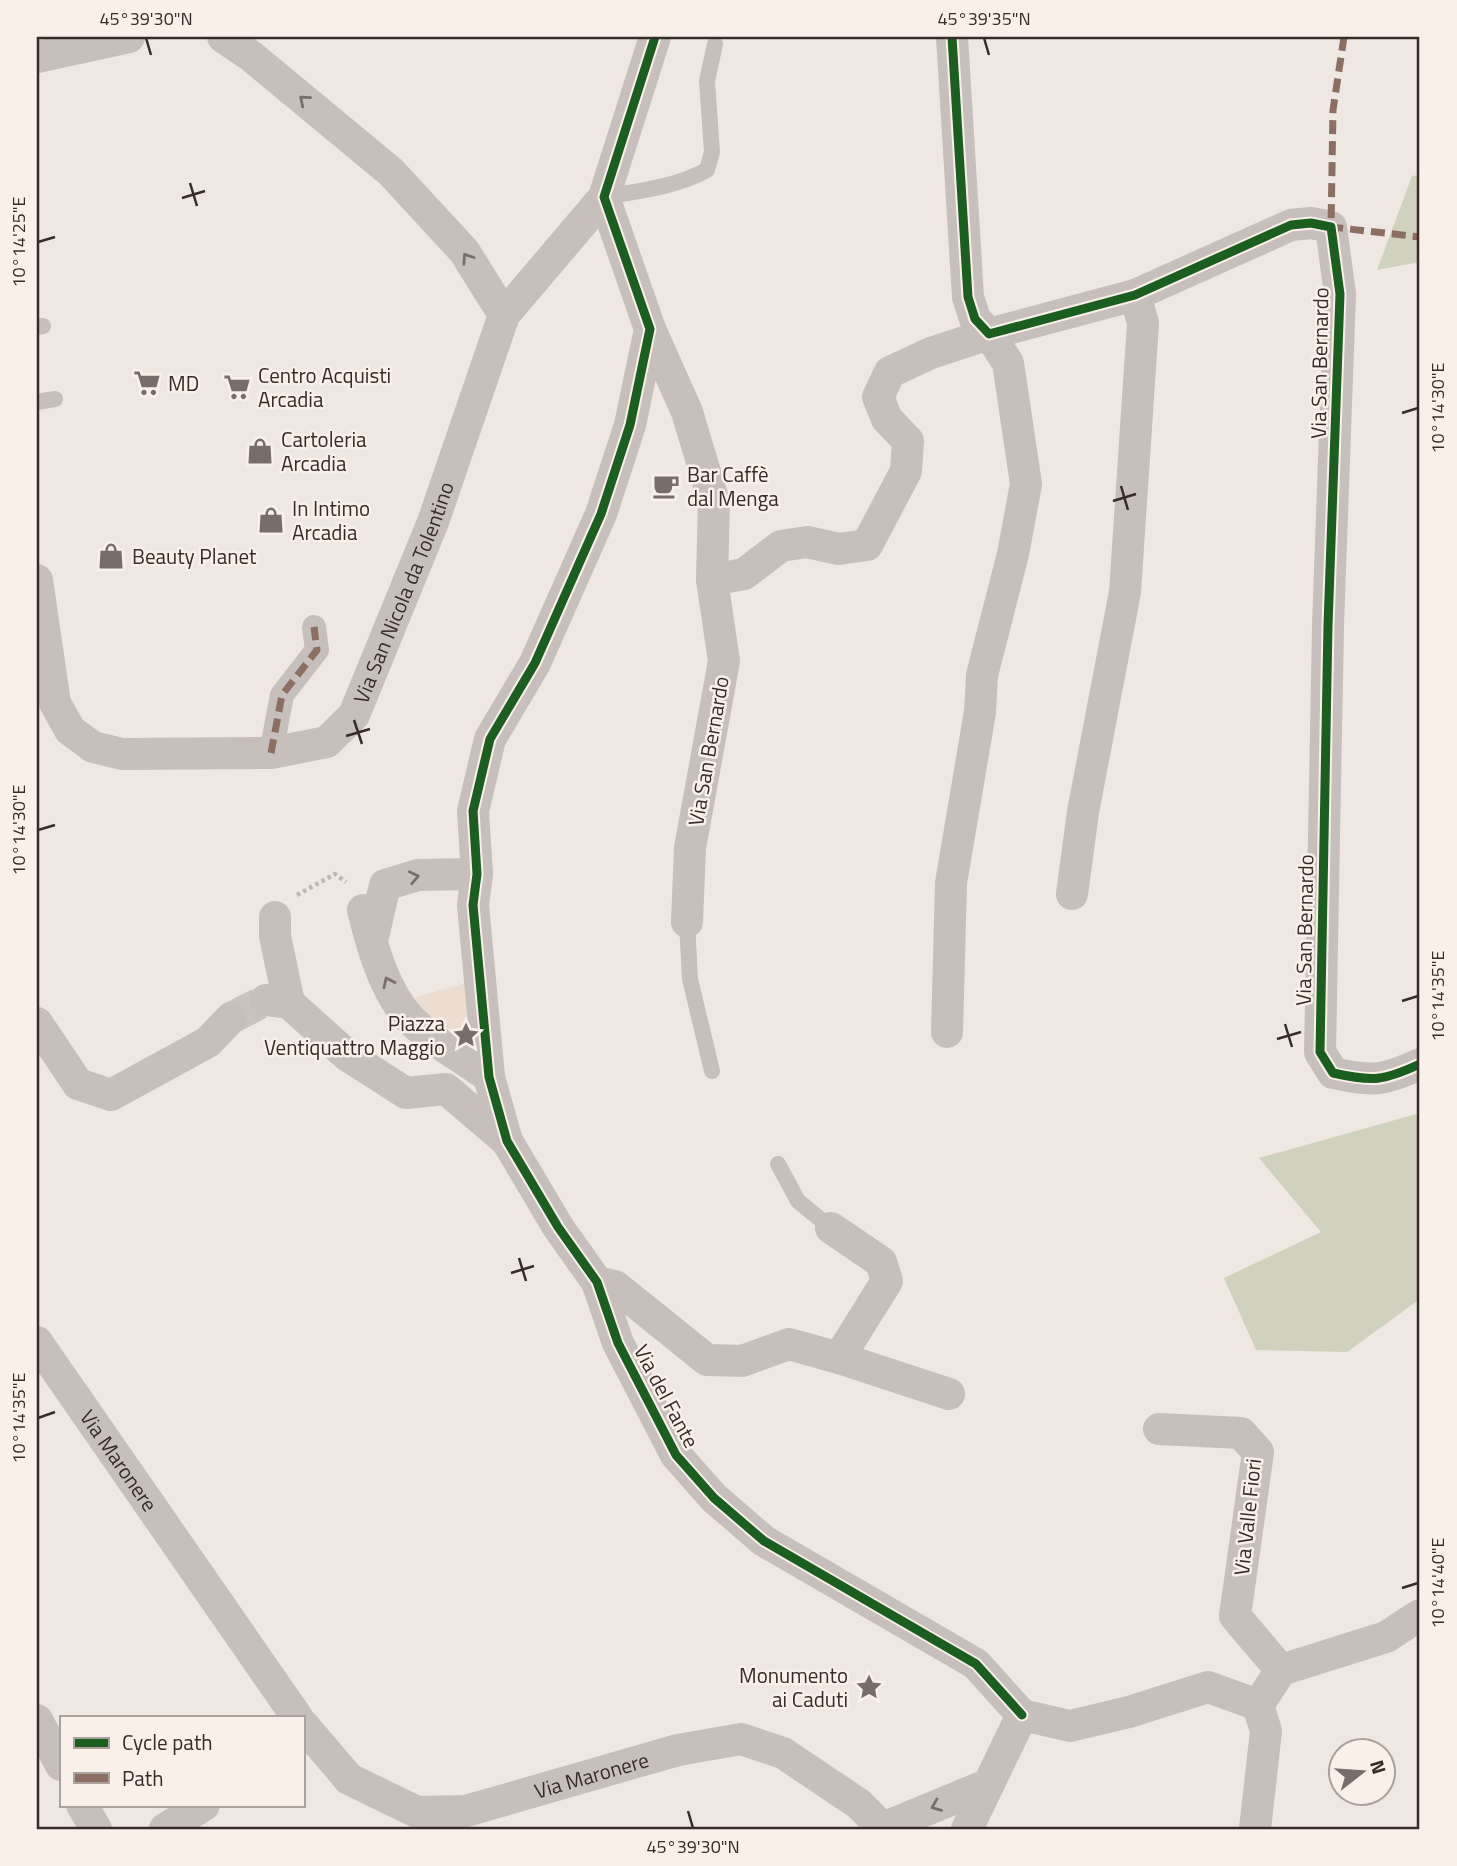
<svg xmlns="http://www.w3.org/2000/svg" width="1457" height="1866" viewBox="0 0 1457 1866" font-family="'Titillium Web',sans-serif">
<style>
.green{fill:#d1d2bd}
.plaza{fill:#ebddd2}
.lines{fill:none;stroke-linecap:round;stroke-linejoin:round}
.minor-tunnel{stroke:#c9c2bd;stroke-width:32;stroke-dasharray:32 16;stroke-linecap:butt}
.path{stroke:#bfb7b4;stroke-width:4.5;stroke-dasharray:3.5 3.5;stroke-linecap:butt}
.service{stroke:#c7bfbb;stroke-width:16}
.pedestrian{stroke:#c7bfbb;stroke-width:24}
.minor{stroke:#c7bfbb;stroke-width:32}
.quiet{stroke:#8d6e63;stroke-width:7;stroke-dasharray:14 7;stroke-linecap:butt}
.cycleway-casing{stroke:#f9f0ea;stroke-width:13}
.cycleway{stroke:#1b5e20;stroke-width:9}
.oneway{stroke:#786e6b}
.ticks{fill:none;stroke:#372c29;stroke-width:2.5}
.labels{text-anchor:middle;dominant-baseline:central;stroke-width:5;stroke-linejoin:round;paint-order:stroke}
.street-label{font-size:21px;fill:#372c29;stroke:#f9f0ea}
.poi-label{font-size:21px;fill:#372c29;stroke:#f9f0ea;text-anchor:start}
.neatline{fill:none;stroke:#372c29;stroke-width:2.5}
.ticks-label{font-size:18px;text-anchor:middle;fill:#372c29}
</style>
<rect width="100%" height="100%" fill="#eee7e2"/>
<path class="green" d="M 1420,175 L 1420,262 L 1377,270 L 1412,176 Z
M 1420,1113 L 1420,1299 L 1347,1352 L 1256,1350 L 1224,1278 L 1321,1232 L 1259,1158 Z"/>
<path class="plaza" d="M 472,981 L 481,1056 L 426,1013 L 414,998 Z"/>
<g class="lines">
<path class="minor-tunnel" d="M 231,1018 L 266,1000"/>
<path class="path" d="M 297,895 L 335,874 L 346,882"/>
<path class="service" d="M 604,197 C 638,191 676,187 707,170 L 712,152 L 707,81 L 715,44
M 37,327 L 43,326
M 37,402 L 55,399
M 687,922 L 690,979 L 712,1071
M 778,1164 L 798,1201 L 831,1228"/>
<path class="pedestrian" d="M 271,753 L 282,695 L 317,650 L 314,627"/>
<g class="minor">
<path d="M 223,37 L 251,56 L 391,172 L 464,251 L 504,315"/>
<path d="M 655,37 L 604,197 L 650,329 L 630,425 L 601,514 L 535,663 L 490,739 L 473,811 L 477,874 L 473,905 L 489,1077 L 507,1141 L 558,1227 L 597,1282 L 618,1343 L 676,1455 L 714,1498 L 764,1541 L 976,1664 L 1022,1715"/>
<path d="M 952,37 L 968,297 L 975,319 L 989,334 L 1135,295 L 1291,225 L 1311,223 L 1331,227 L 1340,294 L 1328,625 L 1320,1052 L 1333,1073 C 1373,1082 1383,1081 1420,1064"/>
<path d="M 37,57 L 129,37"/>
<path d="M 650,329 L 687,412 L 714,502 L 712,580 L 724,661 L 690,848 L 687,922"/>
<path id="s1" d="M 37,580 L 55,703 L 70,730 L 93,747 L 122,754 L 271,753 L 327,742 L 354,715 L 433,522 L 504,315 L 604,197"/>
<path d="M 712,580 L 744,574 L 781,546 L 807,542 L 839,549 L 867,545 L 906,471 L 908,441 L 887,419 L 878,397 L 890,372 L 931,353 L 989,334 L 1008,363 L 1026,484 L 1013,554 L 982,675 L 980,712 L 951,883 L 947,1032"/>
<path d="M 1072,894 L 1083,812 L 1125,592 L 1143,323 L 1135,295"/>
<path d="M 363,910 C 372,946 384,991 410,1019 C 430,1040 465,1059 489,1077"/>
<path d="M 275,917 L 275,936 L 289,1003"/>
<path d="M 373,937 L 385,885 L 418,875 L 477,874"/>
<path d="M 266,1000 L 289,1003 L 348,1056 L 406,1093 L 446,1089 L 507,1141"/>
<path d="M 37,1023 L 78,1084 L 111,1095 L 208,1042 L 231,1018"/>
<path d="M 597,1282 L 615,1286 L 707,1360 L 742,1361 L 789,1344 L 839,1358 L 887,1281 L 881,1262 L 831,1228"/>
<path id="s2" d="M 37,1342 L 297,1717"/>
<path d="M 839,1358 L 949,1394"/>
<path d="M 1159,1429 L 1241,1433 L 1258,1452 L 1235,1616 L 1281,1670"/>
<path d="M 1022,1715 L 1070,1726 L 1129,1712 L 1208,1687 L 1258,1705 L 1281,1670 L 1386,1637 L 1420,1615"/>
<path d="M 37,1720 L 61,1765"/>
<path id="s3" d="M 303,1725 L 349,1779 L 417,1812 L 466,1811 L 678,1750 L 741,1739 L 783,1753 L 859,1804 L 884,1829"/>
<path d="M 82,1805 L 96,1829"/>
<path d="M 883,1828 L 989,1784"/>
<path d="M 165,1829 L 204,1805"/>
<path d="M 967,1829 L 1022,1715"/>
<path d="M 1255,1829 L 1266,1731 L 1258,1705"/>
</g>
<path class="quiet" d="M 1344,37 L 1333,110 L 1331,227 L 1420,237
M 271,753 L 282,695 L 317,650 L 314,627"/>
<g class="cycleway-casing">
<path id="cycleway" d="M 655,37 L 604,197 L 650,329 L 630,425 L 601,514 L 535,663 L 490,739 L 473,811 L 477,874 L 473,905 L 489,1077 L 507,1141 L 558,1227 L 597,1282 L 618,1343 L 676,1455 L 714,1498 L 764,1541 L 976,1664 L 1022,1715
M 952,37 L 968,297 L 975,319 L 989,334 L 1135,295 L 1291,225 L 1311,223 L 1331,227 L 1340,294 L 1328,625 L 1320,1052 L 1333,1073 C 1373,1082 1383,1081 1420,1064"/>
</g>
<use href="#cycleway" class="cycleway"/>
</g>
<defs><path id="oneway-chevron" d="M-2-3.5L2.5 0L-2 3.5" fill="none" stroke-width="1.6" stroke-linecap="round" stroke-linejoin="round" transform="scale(1.75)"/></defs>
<g class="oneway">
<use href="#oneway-chevron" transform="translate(304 100) rotate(-140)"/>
<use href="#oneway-chevron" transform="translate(467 258) rotate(-124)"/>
<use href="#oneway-chevron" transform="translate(414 877) rotate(-12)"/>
<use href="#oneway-chevron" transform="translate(388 982) rotate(-115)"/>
<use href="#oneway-chevron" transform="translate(936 1806) rotate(158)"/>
</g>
<path class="ticks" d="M 146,38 L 151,55M 984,38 L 989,55M 190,183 L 197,206M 182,198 L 205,191M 38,242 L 55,237M 1402,413 L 1418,408M 1121,486 L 1128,510M 1113,501 L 1136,494M 354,720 L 362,744M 346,736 L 370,729M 38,830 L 55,825M 1402,1001 L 1418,996M 1285,1024 L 1292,1047M 1277,1039 L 1301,1032M 519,1258 L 526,1281M 511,1273 L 534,1266M 38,1418 L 55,1412M 1402,1588 L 1418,1583M 688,1811 L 693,1828"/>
<defs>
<g id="supermarket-bare" transform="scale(2.1)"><path d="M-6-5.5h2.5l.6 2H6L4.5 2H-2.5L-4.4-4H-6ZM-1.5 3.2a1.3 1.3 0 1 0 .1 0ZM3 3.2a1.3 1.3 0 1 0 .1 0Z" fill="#776d6a" stroke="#f9f0ea" stroke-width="2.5" paint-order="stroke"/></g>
<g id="shop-bare" transform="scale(2.1)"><path d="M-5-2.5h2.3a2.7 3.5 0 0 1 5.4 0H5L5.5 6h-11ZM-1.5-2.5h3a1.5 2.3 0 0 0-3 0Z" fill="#776d6a" stroke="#f9f0ea" stroke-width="2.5" paint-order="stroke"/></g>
<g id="cafe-bare" transform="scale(2.1)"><path d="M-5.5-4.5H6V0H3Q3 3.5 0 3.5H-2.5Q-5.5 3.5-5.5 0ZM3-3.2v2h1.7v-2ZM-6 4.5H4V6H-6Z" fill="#776d6a" stroke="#f9f0ea" stroke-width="2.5" paint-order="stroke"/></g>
<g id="sight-bare" transform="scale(2.1)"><path d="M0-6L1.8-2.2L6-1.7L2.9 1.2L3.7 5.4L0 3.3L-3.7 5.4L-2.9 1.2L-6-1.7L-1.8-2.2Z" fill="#776d6a" stroke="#f9f0ea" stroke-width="2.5" paint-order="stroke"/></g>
</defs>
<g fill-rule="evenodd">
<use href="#supermarket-bare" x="147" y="383"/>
<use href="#supermarket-bare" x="237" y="387"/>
<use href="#shop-bare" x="260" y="451"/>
<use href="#cafe-bare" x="666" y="486"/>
<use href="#shop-bare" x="271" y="520"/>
<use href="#shop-bare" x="111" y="556"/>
<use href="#sight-bare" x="466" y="1035"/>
<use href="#sight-bare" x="869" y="1687"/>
</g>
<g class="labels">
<g class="street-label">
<text transform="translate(1319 363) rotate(-89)">Via San Bernardo</text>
<text stroke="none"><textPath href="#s1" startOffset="590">Via San Nicola da Tolentino</textPath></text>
<text transform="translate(708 751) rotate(-80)">Via San Bernardo</text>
<text transform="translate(1304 930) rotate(-89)">Via San Bernardo</text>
<text transform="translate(667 1396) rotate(62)">Via del Fante</text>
<text stroke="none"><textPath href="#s2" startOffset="144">Via Maronere</textPath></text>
<text transform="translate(1247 1517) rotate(-84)">Via Valle Fiori</text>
<text stroke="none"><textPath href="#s3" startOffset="326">Via Maronere</textPath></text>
</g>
<g class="poi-label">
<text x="258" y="375">Centro Acquisti<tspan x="258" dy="24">Arcadia</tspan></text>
<text x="168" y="383">MD</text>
<text x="281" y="439">Cartoleria<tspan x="281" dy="24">Arcadia</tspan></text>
<text x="687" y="474">Bar Caffè<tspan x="687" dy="24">dal Menga</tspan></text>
<text x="292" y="508">In Intimo<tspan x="292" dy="24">Arcadia</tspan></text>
<text x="132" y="556">Beauty Planet</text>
<text x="445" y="1023" text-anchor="end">Piazza<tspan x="445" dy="24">Ventiquattro Maggio</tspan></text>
<text x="848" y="1675" text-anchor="end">Monumento<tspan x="848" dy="24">ai Caduti</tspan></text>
</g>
</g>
<rect width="1457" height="1866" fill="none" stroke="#f9f0ea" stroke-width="77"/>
<rect x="60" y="1716" width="245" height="91" fill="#f9f0ea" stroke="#aba29d" stroke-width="2"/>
<rect x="74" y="1738" width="35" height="10" fill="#1b5e20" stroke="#aba29d" stroke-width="2"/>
<text x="122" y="1750" font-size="21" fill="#372c29">Cycle path</text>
<rect x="74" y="1773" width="35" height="10" fill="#8d6e63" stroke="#aba29d" stroke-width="2"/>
<text x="122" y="1786" font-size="21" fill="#372c29">Path</text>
<g transform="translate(1362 1772) rotate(73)"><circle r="33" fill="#f9f0ea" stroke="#aba29d" stroke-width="2"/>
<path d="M0-5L12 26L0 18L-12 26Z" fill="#776d6a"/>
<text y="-10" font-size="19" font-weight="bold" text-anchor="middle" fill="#372c29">N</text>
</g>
<rect x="38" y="38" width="1380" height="1790" class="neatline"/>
<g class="ticks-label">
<text x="146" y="25">45°39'30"N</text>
<text x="984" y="25">45°39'35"N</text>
<text transform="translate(19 242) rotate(-90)" y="6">10°14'25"E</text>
<text transform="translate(1438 408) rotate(-90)" y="6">10°14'30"E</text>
<text transform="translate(19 830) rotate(-90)" y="6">10°14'30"E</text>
<text transform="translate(1438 996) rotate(-90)" y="6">10°14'35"E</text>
<text transform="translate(19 1418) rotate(-90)" y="6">10°14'35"E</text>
<text transform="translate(1438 1583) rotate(-90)" y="6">10°14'40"E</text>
<text x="693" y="1853">45°39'30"N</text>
</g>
</svg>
